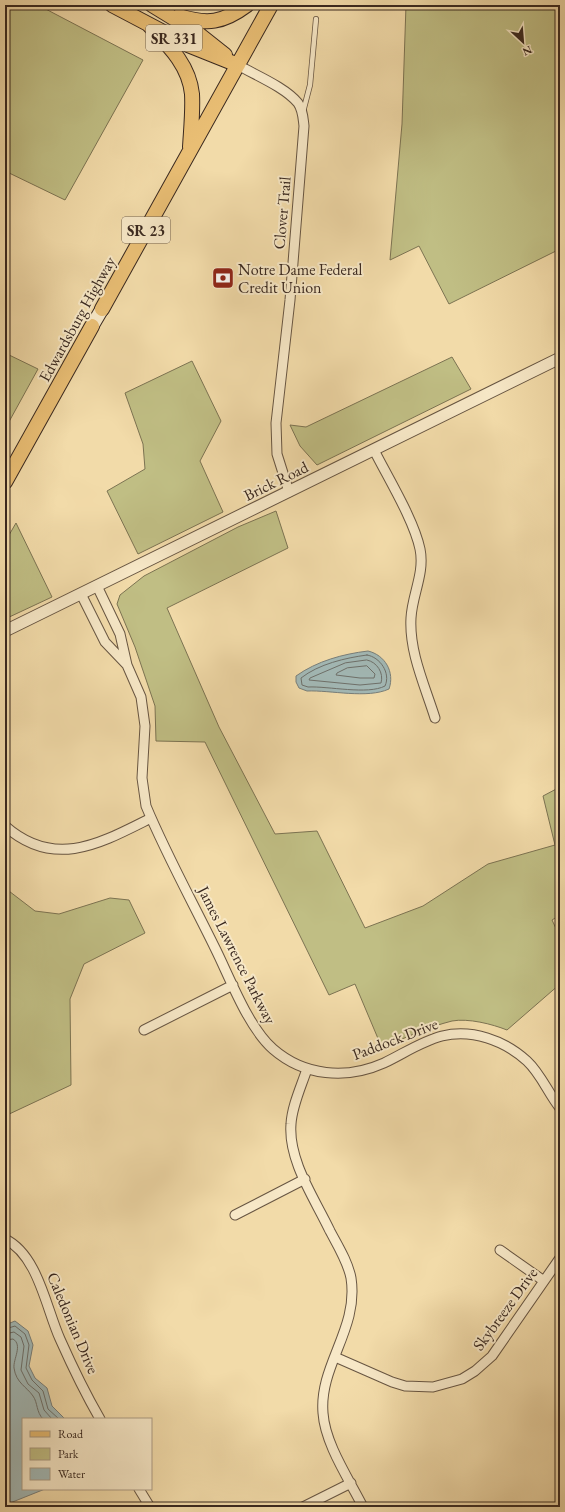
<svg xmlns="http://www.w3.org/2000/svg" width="565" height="1512" viewBox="0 0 565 1512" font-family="'EB Garamond',serif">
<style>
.green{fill:#c0be84;stroke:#7c7352}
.water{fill:#a2b8b5;stroke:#787e79}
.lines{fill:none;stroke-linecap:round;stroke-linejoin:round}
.shore{stroke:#6e706a;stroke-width:1}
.service-casing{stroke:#675542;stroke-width:6}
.minor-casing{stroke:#675542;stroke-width:11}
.tertiary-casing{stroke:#675542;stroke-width:13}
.secondary-casing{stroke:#39281f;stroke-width:15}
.primary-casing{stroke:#39281f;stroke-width:16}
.service{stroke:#f7e8c7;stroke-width:4.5}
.minor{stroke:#f7e8c7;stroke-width:9}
.tertiary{stroke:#f7e8c7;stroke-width:11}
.secondary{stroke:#f7e8c7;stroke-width:13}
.primary{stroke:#e9be74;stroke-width:14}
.labels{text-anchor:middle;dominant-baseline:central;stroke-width:4;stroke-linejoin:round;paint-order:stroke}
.shield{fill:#f7e8c7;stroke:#726251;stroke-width:1}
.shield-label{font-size:15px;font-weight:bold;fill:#39281f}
.street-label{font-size:16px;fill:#39281f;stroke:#f7e8c7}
.poi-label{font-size:16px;fill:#39281f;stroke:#f7e8c7;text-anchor:start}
</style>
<rect width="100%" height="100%" fill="#f2dba9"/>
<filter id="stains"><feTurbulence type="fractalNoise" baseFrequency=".005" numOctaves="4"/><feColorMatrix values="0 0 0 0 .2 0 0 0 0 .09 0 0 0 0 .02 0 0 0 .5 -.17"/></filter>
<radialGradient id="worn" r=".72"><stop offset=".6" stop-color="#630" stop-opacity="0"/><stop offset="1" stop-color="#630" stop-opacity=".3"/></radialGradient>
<path class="green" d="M 5,5 L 38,5 L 143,60 L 65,200 L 5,171 Z
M 406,5 L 560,5 L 560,249 L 449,304 L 419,246 L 390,260 L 402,124 Z
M 5,353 L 38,369 L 5,429 Z
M 452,357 L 471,389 L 317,465 L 300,446 L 290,425 L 306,427 Z
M 192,361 L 221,421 L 200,461 L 223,512 L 138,554 L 107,491 L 145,469 L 143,444 L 125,393 Z
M 276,511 L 288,548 L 167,608 L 219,727 L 275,834 L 317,831 L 365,928 L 423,906 L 488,864 L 555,845 L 543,796 L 560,787 L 560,915 L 552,920 L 560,937 L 560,984 L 507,1030 C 492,1024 468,1018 452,1021 C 428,1027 404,1038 382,1048 L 355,984 L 329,995 L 205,742 L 156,741 L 155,706 L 135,647 L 117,604 L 120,595 L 144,576 L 238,527 Z
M 16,523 L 52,597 L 5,619 L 5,542 Z
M 5,888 L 35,911 L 59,914 L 110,898 L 129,900 L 145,933 L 84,964 L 70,999 L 71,1085 L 5,1116 Z"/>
<path class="water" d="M 368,651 C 385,655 395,672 389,689 C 367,699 331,690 307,691 L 299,688 L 296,682 L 296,676 C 317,661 343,654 368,651 Z
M 15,1321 L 28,1331 L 33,1345 L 29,1366 L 35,1378 L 47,1388 L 52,1406 L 65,1419 L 23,1419 L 23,1489 L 45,1489 L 5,1505 L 5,1325 Z"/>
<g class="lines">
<path class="shore" d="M 367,655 C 380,657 391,673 385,686 C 368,695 328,686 308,687 L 302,685 L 301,678 C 319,664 345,658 367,655 Z
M 367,660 C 377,662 384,673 381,683 L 360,685 L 309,680 L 310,678 L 345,663 Z
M 367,666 L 375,674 L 374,678 L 360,678 L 336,675 L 337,673 L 347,668 Z
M 5,1329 L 15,1326 L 25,1334 L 29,1345 L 26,1368 L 32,1380 L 43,1391 L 48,1409 L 59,1419
M 5,1334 L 14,1332 L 21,1337 L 24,1346 L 21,1370 L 28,1384 L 39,1393 L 44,1410 L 52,1419
M 5,1340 L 13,1339 C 23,1345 13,1359 14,1368 C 16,1383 27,1387 33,1396 C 38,1403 36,1412 43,1419"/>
<g class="service-casing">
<path id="service" d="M 303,112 L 310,85 L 316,19"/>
</g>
<g class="minor-casing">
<path id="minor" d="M 238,65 C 255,75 285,87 298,103 C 303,110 303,118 304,126 L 290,300 L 276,423 L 277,454 L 289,492
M 374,450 C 388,478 414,520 420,549 C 425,573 412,595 411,618 C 409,652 425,686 435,718
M 97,586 L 120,634 L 127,665 L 141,697 L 145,726 L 142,778 L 146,806 C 166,854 192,901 215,948 C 230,978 248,1027 273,1049 C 304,1076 346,1080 384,1063 C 403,1054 422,1041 442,1036 C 472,1029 504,1040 527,1061 C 541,1074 548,1093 560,1108
M 81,594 L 105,642 L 126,664
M 5,826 C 55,870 101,843 151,818
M 144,1030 L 233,985
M 307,1069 C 301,1087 292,1106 291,1124 C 288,1161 315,1199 330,1231 C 338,1246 348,1262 351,1278 C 359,1329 319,1365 323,1413 C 325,1444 349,1479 363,1507
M 235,1215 L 305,1179
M 5,1239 C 38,1255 46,1308 60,1339 C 72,1366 85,1393 100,1419
M 500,1250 L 544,1281
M 335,1357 L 392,1382 L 405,1386 L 433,1387 L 462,1379 L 475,1371 L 492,1356 L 560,1258
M 139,1489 L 150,1507
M 303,1507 L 351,1483"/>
</g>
<g class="tertiary-casing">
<path id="tertiary" d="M 5,631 L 560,358"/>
</g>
<g class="secondary-casing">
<path id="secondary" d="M 92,326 L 102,309"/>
</g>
<g class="primary-casing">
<path id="primary" d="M 112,5 L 188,45 L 238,65
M 152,5 L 196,32 L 225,55
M 179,16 C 207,25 223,23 247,5
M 148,24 C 167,44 189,64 192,94 C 193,111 191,130 190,147
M 102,309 L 271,5
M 5,482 L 92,326"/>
</g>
<use href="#service" class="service"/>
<use href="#minor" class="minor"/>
<use href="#tertiary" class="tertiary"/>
<use href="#secondary" class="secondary"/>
<use href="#primary" class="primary"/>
</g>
<defs>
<g id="bank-square" transform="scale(1.15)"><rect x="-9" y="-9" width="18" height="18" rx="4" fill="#8f2418" stroke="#f7e8c7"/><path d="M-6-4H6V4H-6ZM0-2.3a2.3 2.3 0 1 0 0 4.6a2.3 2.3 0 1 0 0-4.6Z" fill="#fff"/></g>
</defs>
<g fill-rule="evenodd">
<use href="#bank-square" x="223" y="278"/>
</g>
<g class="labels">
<g class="shield">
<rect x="146" y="25" width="56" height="26" rx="3"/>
<rect x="122" y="217" width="48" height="26" rx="3"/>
</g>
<g class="shield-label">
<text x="174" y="38">SR 331</text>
<text x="146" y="230">SR 23</text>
</g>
<g class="street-label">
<text transform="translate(282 213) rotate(-85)">Clover Trail</text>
<text transform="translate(77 319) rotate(-61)">Edwardsburg Highway</text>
<text transform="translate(276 481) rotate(-26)">Brick Road</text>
<text transform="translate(237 955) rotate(63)">James Lawrence Parkway</text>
<text transform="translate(395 1039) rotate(-21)">Paddock Drive</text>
<text transform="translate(505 1309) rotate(-54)">Skybreeze Drive</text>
<text transform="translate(73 1323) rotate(67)">Caledonian Drive</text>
</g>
<g class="poi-label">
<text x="238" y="269">Notre Dame Federal<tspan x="238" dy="18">Credit Union</tspan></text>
</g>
</g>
<rect width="565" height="1512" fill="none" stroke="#f2dba9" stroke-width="20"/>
<rect x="6" y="6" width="553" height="1500" fill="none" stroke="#39281f" stroke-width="2"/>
<rect x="10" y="10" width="545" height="1492" fill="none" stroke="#39281f"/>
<rect x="22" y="1418" width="130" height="72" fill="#f7e8c7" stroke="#ab9b84"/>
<rect x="30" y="1431" width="20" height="6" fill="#e9be74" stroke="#ab9b84"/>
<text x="58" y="1438" font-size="12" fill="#39281f">Road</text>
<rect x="30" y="1448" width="20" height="12" fill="#c0be84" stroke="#ab9b84"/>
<text x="58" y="1458" font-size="12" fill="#39281f">Park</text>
<rect x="30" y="1468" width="20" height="12" fill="#a2b8b5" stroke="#ab9b84"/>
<text x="58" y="1478" font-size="12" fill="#39281f">Water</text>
<g transform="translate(523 42) rotate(154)" stroke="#f7e8c7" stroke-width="3" paint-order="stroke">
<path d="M0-3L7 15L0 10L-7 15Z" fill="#39281f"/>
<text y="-6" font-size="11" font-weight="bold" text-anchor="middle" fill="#39281f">N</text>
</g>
<rect width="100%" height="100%" filter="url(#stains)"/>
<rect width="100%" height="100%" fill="url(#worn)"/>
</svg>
